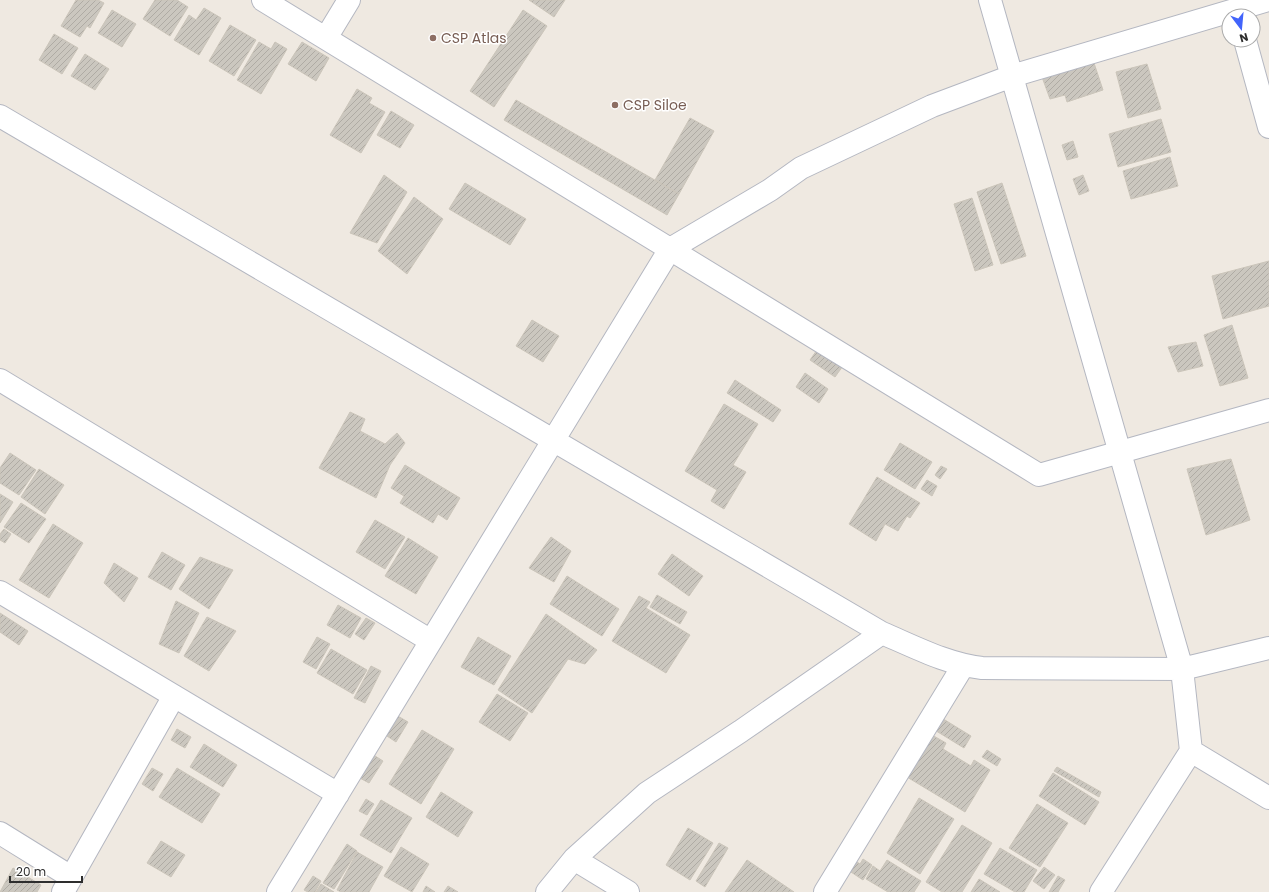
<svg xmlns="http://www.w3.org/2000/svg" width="1269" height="892" viewBox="0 0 1269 892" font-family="Poppins,sans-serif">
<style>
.building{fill:url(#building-hatch);stroke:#cbc5ba}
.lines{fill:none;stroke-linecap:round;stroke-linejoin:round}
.minor-casing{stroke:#b4b7c1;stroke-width:24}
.minor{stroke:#fff;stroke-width:22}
.education-dot{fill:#8d6e63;stroke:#fff;stroke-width:1.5}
.labels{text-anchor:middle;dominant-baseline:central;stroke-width:3;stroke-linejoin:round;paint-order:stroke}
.education-label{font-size:14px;fill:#785e54;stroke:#fff;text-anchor:start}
</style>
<defs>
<pattern id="building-hatch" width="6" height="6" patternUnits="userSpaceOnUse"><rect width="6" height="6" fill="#cbc7bf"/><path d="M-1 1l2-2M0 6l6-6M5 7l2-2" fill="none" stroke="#afaba4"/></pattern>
</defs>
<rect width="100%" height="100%" fill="#efe9e1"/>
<path class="building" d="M 76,0 L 98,0 L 104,3 L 90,28 L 87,26 L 80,37 L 61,26 Z
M 155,0 L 177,0 L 188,7 L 170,36 L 143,19 Z
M 529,0 L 565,0 L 554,17 Z
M 204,8 L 221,18 L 199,55 L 174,40 L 189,15 L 196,20 Z
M 112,10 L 136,24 L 122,47 L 98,33 Z
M 523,10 L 547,26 L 494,107 L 470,91 Z
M 230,25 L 256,40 L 234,76 L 209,61 Z
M 54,34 L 78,48 L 62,74 L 39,60 Z
M 259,42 L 271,49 L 275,42 L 287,49 L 261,94 L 237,80 Z
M 302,42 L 329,58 L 316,81 L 288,64 Z
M 85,54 L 109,69 L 95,90 L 71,76 Z
M 1093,60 L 1103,90 L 1067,102 L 1065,95 L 1050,99 L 1042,77 Z
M 1147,64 L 1161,109 L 1128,118 L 1116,72 Z
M 357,89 L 372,98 L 369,103 L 385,112 L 361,153 L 330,135 Z
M 516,100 L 679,194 L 667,215 L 504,120 Z
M 391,111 L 414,125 L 400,148 L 377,135 Z
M 690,118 L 714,131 L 679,194 L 655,180 Z
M 1161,119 L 1171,152 L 1118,167 L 1109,134 Z
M 1073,141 L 1078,157 L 1067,160 L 1062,145 Z
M 1170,157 L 1178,186 L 1131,199 L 1123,171 Z
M 384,175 L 407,192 L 377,243 L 350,233 Z
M 1083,175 L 1089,191 L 1079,195 L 1073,179 Z
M 465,183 L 526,219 L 510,245 L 449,209 Z
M 1002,183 L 1026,256 L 1001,264 L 977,192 Z
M 414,197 L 443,219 L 407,274 L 378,251 Z
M 972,198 L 993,265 L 975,271 L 954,204 Z
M 1269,261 L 1269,306 L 1223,319 L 1212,276 Z
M 532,320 L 559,336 L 543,362 L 516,346 Z
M 1232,325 L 1248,378 L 1220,386 L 1204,335 Z
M 1196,342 L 1203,366 L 1178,372 L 1168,347 Z
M 819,347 L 845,363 L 835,377 L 810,360 Z
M 805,373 L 828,389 L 819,403 L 796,387 Z
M 735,380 L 781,410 L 773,422 L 727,393 Z
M 724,404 L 758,424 L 733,465 L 746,472 L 724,509 L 711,501 L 717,490 L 685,471 Z
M 350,412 L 365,419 L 360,431 L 385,444 L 397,433 L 405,443 L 390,465 L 376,498 L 319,468 Z
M 900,443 L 932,462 L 915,489 L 884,470 Z
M 10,453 L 36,470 L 19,495 L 0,483 L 0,468 Z
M 1231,459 L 1250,520 L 1206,535 L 1187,469 Z
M 405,465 L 460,498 L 447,520 L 438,514 L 433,523 L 400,503 L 404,496 L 391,488 Z
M 941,466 L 947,469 L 940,479 L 935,475 Z
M 39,469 L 64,485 L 45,514 L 21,497 Z
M 877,477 L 920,503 L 910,518 L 907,516 L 898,531 L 885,524 L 876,541 L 849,524 Z
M 927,480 L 937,486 L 932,496 L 921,489 Z
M 0,494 L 13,502 L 0,523 Z
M 21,503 L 46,519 L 29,543 L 4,527 Z
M 375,520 L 405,537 L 385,569 L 356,552 Z
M 53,524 L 83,543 L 49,598 L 19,580 Z
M 4,529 L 11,534 L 5,543 L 0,540 L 0,534 Z
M 551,537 L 571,551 L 554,582 L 529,568 Z
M 408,538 L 438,557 L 416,594 L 385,576 Z
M 162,552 L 185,565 L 171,590 L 148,577 Z
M 672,554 L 703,576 L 689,596 L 658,574 Z
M 200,557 L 233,570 L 209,609 L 179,589 Z
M 114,563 L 138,578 L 124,602 L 104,583 Z
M 567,576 L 619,609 L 602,636 L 550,604 Z
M 657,595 L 687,612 L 680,624 L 650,607 Z
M 639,596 L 650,602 L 646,608 L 690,635 L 666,673 L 612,641 Z
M 176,601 L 199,613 L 179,653 L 159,644 Z
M 338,605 L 361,618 L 350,638 L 327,625 Z
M 0,613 L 28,631 L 19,645 L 0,632 Z
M 546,614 L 597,650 L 585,664 L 568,659 L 532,713 L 498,690 Z
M 207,617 L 236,631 L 209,671 L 184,656 Z
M 366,618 L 375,623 L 364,640 L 355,634 Z
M 317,637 L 330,644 L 316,669 L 303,662 Z
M 478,637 L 511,656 L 494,685 L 461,667 Z
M 331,649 L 367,670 L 353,694 L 317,673 Z
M 371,666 L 381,671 L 365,703 L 354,698 Z
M 497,694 L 528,713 L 510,741 L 479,722 Z
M 396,715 L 408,722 L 396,742 L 384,734 Z
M 940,717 L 971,736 L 964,748 L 933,729 Z
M 177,729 L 191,737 L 185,748 L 171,740 Z
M 422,730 L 454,749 L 421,804 L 389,784 Z
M 932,735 L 946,743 L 943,749 L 971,766 L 974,760 L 990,770 L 965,812 L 907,777 Z
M 204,744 L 237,765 L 223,787 L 190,767 Z
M 987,750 L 1001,759 L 997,766 L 982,757 Z
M 372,754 L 383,761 L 369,783 L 358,777 Z
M 1057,767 L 1101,792 L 1099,797 L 1054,771 Z
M 152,768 L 163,774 L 153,791 L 142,784 Z
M 177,768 L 220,794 L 202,823 L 159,797 Z
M 1053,773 L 1099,802 L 1085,825 L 1039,796 Z
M 441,792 L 473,812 L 458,837 L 426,817 Z
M 919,798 L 954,819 L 920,874 L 887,853 Z
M 366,799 L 374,804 L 367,815 L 359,811 Z
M 381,800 L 412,818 L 391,853 L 360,835 Z
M 1037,804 L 1068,823 L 1040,867 L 1009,848 Z
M 962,825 L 992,843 L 962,892 L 942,892 L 926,882 Z
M 688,828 L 713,843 L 690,880 L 666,865 Z
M 161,841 L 185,855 L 171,877 L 147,863 Z
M 719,843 L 728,848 L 705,887 L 696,881 Z
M 347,844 L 357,851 L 334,889 L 323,883 Z
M 401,847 L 429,864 L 412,892 L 384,876 Z
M 1000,848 L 1037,870 L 1024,892 L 1015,892 L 984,874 Z
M 357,852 L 383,867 L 369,892 L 341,892 L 337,890 Z
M 863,859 L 872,865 L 863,880 L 848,870 L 854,860 L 860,864 Z
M 747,860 L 794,892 L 725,892 Z
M 887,860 L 921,881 L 914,892 L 888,892 L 866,879 L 873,866 L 880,871 Z
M 1044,867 L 1055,875 L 1044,889 L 1033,881 Z
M 13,868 L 41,885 L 37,892 L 0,892 Z
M 313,876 L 321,881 L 315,892 L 308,892 L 304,890 Z
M 1058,876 L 1065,880 L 1058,892 L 1049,892 Z
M 979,879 L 1000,892 L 971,892 Z
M 321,884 L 334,892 L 316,892 Z
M 426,886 L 435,892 L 423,892 Z
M 448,886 L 458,892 L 444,892 Z"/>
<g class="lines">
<g class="minor-casing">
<path id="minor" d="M 263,0 L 1039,475 L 1269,410
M 990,0 L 1182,669 L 1191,751 L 1101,892
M 326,38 L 349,0
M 1245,40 L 1269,127
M 0,116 L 882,633 C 915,647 947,664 982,668 L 1182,669 L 1269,648
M 0,380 L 431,641
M 0,592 L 338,794
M 1191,751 L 1269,798
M 0,833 L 71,877
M 574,859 L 628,892
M 63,892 L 174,696
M 278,892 L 670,249 L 770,190 L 801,168 L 932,106 L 1012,76 L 1268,0
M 547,892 L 574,859 L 647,793 L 741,731 L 882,633
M 825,892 L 963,666"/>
</g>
<use href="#minor" class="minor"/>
</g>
<g class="education-dot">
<circle cx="433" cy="38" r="4"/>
<circle cx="615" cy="105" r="4"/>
</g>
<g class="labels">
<g class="education-label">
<text x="441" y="38">CSP Atlas</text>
<text x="623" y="105">CSP Siloe</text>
</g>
</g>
<g transform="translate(1241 28) rotate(164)"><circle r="19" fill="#ffffff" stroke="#ababab"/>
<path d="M0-3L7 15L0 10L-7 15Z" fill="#4264fb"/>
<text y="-6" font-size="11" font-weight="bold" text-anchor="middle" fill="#2e2e2e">N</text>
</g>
<path d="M10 876v6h72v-6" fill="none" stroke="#2e2e2e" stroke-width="2"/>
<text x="16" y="876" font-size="12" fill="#2e2e2e" stroke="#ffffff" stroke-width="3" paint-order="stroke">20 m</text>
</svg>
